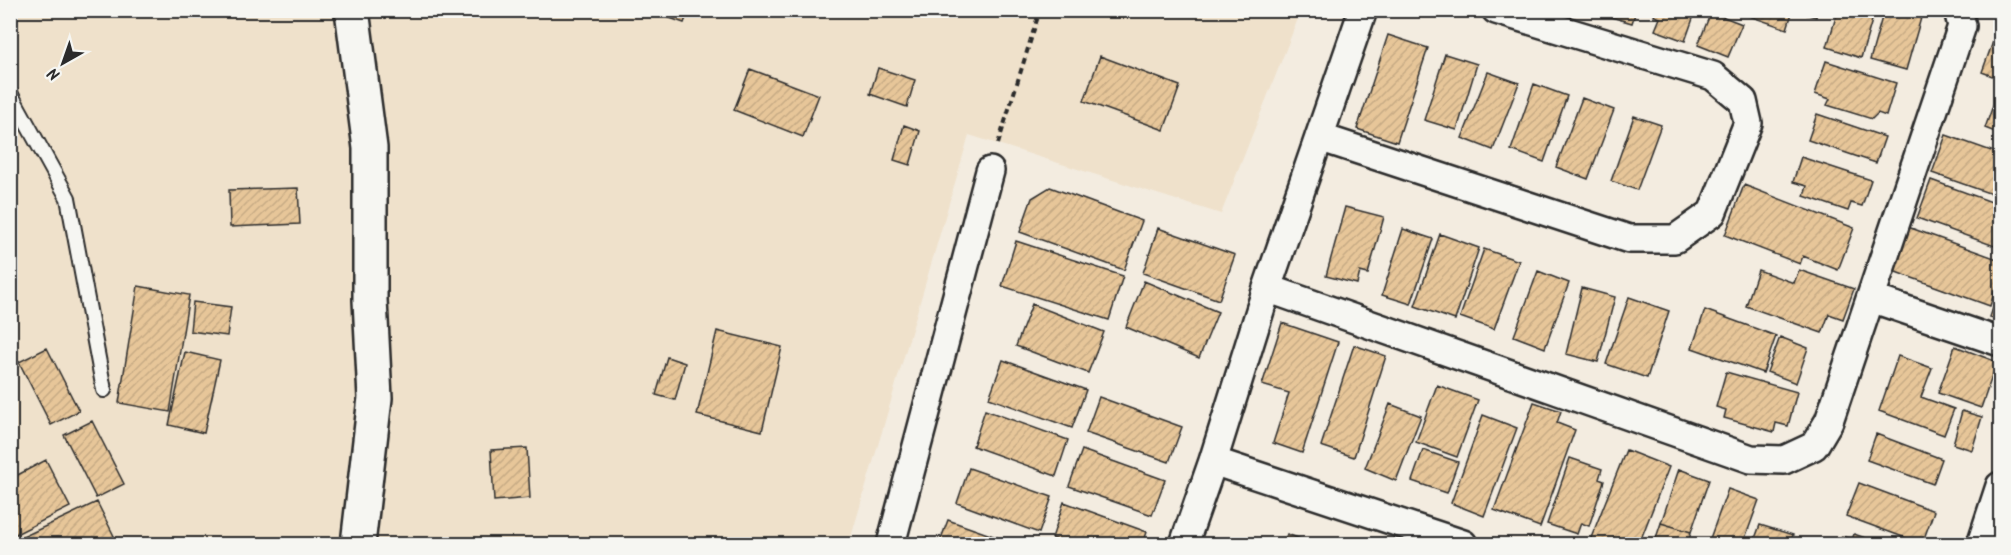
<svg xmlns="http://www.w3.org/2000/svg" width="2011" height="555" viewBox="0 0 2011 555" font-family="Kalam,sans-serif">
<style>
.built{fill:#efe1cb}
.building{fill:url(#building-hatch);stroke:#2b2b2b;stroke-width:1.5}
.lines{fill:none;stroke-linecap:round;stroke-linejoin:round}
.lane-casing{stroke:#2b2b2b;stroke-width:18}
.street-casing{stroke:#2b2b2b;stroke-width:32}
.secondary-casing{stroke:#2b2b2b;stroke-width:38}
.path{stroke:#2b2b2b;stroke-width:4;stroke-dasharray:6 4.5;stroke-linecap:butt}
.lane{stroke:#f6f6f2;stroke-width:14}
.street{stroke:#f6f6f2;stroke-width:27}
.secondary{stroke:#f6f6f2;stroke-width:33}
</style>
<defs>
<pattern id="building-hatch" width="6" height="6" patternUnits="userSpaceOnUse" patternTransform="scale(1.5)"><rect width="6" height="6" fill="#e7c699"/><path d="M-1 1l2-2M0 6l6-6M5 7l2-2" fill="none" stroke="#c6aa84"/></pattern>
</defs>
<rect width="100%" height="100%" fill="#f3ece0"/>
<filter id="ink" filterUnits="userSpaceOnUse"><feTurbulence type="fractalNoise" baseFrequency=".0167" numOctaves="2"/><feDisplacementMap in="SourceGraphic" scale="12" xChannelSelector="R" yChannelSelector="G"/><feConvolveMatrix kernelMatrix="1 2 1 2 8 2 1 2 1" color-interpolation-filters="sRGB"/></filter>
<g filter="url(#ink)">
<path class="built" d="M 10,11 L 1301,11 L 1221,214 L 969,135 L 849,544 L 11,544 Z"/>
<path class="building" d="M 666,10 L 689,10 L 684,23 L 664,16 Z
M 1606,10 L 1645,10 L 1645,13 L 1636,11 L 1632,23 L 1604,15 Z
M 1656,10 L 1696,10 L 1685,41 L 1655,30 L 1660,18 L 1654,16 Z
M 1732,10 L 1793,10 L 1787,29 Z
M 1802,10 L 1817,10 L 1816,17 L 1801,13 Z
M 1838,10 L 1875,10 L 1861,58 L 1827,47 Z
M 1884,10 L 1923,11 L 1906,70 L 1870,60 Z
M 1711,12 L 1742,24 L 1728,57 L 1698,45 Z
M 1388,35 L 1428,48 L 1397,142 L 1357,129 Z
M 1994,39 L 2000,41 L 2000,79 L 1982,72 Z
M 1445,54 L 1477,64 L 1457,130 L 1424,120 Z
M 1100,56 L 1180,86 L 1164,130 L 1084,101 Z
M 1826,61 L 1896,83 L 1886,116 L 1878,113 L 1872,119 L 1827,105 L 1830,99 L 1815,94 Z
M 878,68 L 915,80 L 907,107 L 870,94 Z
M 750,69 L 819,95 L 803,137 L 734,110 Z
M 1488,72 L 1519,83 L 1493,150 L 1462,138 Z
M 1534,84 L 1567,96 L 1544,162 L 1511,150 Z
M 1996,97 L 2000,98 L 2000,134 L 1985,128 Z
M 1582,98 L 1614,110 L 1588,179 L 1556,167 Z
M 1817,114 L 1885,137 L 1876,163 L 1808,140 Z
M 1634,116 L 1661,125 L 1637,190 L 1611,181 Z
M 904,125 L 920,131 L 910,165 L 894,160 Z
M 1946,135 L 2000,154 L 2000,197 L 1932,173 Z
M 1801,157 L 1871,180 L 1862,206 L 1851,203 L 1848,211 L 1804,196 L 1807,186 L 1793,182 Z
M 1931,180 L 2000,205 L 2000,248 L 1917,218 Z
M 1744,185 L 1854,228 L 1838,270 L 1803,256 L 1800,264 L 1725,235 Z
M 1050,187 L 1142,221 L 1124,270 L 1020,232 L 1032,198 Z
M 298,188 L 300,224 L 230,227 L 229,190 Z
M 1345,207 L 1384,217 L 1368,274 L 1360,272 L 1357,284 L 1326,276 Z
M 1908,227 L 2000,260 L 2000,274 L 1990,306 L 1893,271 Z
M 1158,228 L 1235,255 L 1219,300 L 1143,273 Z
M 1403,229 L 1433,239 L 1411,304 L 1382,295 Z
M 1440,234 L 1479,248 L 1455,320 L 1415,306 Z
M 1016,241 L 1123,276 L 1109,320 L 1002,286 Z
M 1484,249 L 1519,261 L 1494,329 L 1460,317 Z
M 1758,270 L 1794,283 L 1799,270 L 1854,289 L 1843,319 L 1829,314 L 1822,333 L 1746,306 Z
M 1538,271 L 1569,283 L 1545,348 L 1514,336 Z
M 1144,281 L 1218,312 L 1199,358 L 1126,327 Z
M 138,286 L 189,295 L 170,412 L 119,403 Z
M 2000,287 L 2000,321 L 1990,317 Z
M 1582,288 L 1615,297 L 1598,362 L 1566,354 Z
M 1629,297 L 1669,311 L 1647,378 L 1606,364 Z
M 193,302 L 231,307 L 227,336 L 190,331 Z
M 1032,304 L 1104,332 L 1088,373 L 1016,346 Z
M 1705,310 L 1776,336 L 1763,373 L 1692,348 Z
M 1282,323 L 1338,342 L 1302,453 L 1273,443 L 1289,393 L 1262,385 Z
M 717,331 L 782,347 L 762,431 L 697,415 Z
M 1780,337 L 1808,348 L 1796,383 L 1767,372 Z
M 1354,345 L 1386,356 L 1354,457 L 1321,446 Z
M 1955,346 L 1997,362 L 1981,408 L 1938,393 Z
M 47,348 L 79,411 L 51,425 L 19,362 Z
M 185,352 L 220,360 L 204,433 L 169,425 Z
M 1898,356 L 1932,368 L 1921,397 L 1954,409 L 1944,435 L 1879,411 Z
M 667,357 L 685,363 L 675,400 L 656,395 Z
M 1003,360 L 1086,390 L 1072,428 L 989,398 Z
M 1726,372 L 1797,392 L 1788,426 L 1776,423 L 1774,432 L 1724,418 L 1726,410 L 1716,407 Z
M 1437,385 L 1478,400 L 1457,457 L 1416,442 Z
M 1099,397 L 1182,427 L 1169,462 L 1086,433 Z
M 1534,402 L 1561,411 L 1557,423 L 1575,430 L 1540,527 L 1494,510 Z
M 1390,404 L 1421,416 L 1396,481 L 1365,468 Z
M 985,410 L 1068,440 L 1056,476 L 973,446 Z
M 1962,411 L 1982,417 L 1972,450 L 1953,444 Z
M 1483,415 L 1517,428 L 1484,516 L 1451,503 Z
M 92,421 L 124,484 L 96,498 L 64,435 Z
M 1876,434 L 1942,459 L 1933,484 L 1867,460 Z
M 527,448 L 530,498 L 494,501 L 491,450 Z
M 1082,450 L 1165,480 L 1152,515 L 1069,486 Z
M 1423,450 L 1458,462 L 1447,493 L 1412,481 Z
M 1626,450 L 1669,467 L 1639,544 L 1592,544 L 1589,543 Z
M 1570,458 L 1602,469 L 1599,479 L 1604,481 L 1589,526 L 1581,523 L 1577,534 L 1547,524 Z
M 46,460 L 70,507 L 10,537 L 10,479 Z
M 969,468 L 1052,497 L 1039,533 L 957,503 Z
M 1679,469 L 1709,480 L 1691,532 L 1661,523 Z
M 1859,483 L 1934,511 L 1922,544 L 1846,516 Z
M 1728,489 L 1759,500 L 1743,544 L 1708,544 Z
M 97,502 L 118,544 L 10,544 L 10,543 Z
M 1064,502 L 1147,532 L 1143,544 L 1071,544 L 1052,538 Z
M 948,520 L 1016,544 L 939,544 Z
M 1661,523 L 1691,532 L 1688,544 L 1654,544 Z
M 1760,525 L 1793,535 L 1790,543 L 1797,544 L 1753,544 Z
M 1287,534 L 1314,544 L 1283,544 Z
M 1854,534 L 1882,544 L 1838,544 L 1842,536 L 1852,540 Z"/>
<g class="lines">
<g class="lane-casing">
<path id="lane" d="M 10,93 L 68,198 L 104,390"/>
</g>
<g class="street-casing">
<path id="street" d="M 1319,137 L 1629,239 L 1675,239 L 1712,213 L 1748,123 L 1743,101 L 1713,76 L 1496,10
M 1267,288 L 1751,459 L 1784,460 L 1814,446 L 1829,421 L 1962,26 L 1958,10
M 1871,298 L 2000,342
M 1213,461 L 1463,544
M 891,544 L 990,171
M 1184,544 L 1213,461 L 1267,288 L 1363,10
M 1981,544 L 2000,486"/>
</g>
<g class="secondary-casing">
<path id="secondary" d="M 352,10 L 370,148 L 370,300 L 375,398 L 358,544"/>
</g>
<path class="path" d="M 998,144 L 1040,10"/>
<use href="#lane" class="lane"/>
<use href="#street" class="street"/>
<use href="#secondary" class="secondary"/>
</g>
</g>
<rect width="2011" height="555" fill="none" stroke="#f6f6f2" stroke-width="36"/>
<rect x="18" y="18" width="1975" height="519" fill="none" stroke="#2b2b2b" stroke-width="2" filter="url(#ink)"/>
<g transform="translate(63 63) rotate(220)" stroke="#f6f6f2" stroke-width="4.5" paint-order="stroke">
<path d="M0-4.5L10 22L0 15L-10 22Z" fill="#2b2b2b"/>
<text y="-9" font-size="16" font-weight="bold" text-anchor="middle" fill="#2b2b2b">N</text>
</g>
</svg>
